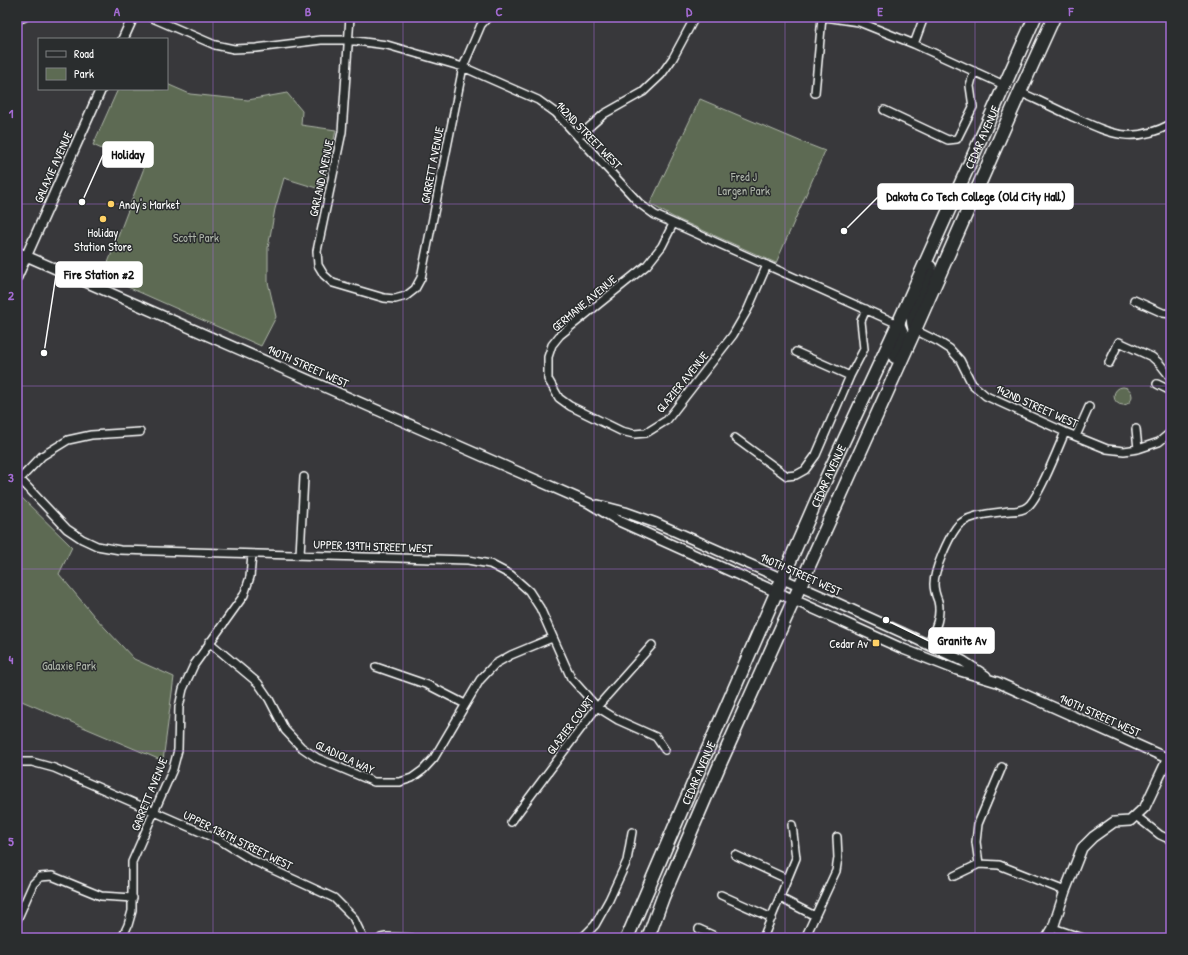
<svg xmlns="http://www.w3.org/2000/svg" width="1188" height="955" viewBox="0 0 1188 955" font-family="'Patrick Hand',sans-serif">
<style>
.green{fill:#5d6b53;stroke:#aeb5a9}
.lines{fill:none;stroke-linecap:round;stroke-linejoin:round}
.minor-casing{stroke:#fff;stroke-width:10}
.tertiary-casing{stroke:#fff;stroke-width:12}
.trunk-casing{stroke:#fff;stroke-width:15}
.minor{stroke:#2a2d2e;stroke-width:7}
.tertiary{stroke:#2a2d2e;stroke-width:9}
.trunk{stroke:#2a2d2e;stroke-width:12}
.grid{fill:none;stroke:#a36bd2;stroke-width:1;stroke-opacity:0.55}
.poi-dot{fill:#ffd166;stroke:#2a2d2e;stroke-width:1.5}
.labels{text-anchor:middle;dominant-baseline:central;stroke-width:3;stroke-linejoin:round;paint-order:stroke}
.street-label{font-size:12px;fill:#fff;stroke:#2a2d2e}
.park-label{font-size:12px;fill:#aeb5a9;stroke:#2a2d2e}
.poi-label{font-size:12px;fill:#fff;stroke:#2a2d2e;text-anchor:start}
.leader{fill:none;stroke:#fff;stroke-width:1.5}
.callout-dot{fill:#fff;stroke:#2a2d2e;stroke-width:1.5}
.callout{fill:#fff;stroke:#fff;stroke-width:1.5}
.callout-label{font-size:13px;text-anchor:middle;font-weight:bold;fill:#111}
.neatline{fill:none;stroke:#a36bd2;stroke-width:1.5}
.grid-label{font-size:13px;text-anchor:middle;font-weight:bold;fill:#a36bd2}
</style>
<rect width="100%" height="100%" fill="#38383b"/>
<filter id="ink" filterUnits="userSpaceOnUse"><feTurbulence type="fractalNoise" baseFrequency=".025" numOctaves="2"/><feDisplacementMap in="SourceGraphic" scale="8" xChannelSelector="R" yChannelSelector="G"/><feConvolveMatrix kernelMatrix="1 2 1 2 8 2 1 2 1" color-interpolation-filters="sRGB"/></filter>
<g filter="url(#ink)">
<path class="green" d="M 167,84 L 190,94 L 248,100 L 287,93 L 302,111 L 301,125 L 336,130 L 323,190 L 284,178 L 275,209 L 268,248 L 268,282 L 276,317 L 261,346 L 103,276 L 144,168 L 93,145 L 118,89 L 167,89 Z
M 700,99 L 802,142 L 825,151 L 776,263 L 673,217 L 650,204 Z
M1114 396a9 9 0 1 1 18 0a9 9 0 1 1-18 0Z
M 17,493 L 72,547 L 59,574 L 94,616 L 134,659 L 174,677 L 163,761 L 17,699 Z"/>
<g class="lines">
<g class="minor-casing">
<path id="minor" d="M 150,17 L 215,45 L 234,49 L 256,48 L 321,40 L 348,40 L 387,45 L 463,67 L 538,100 L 556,113 L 640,204 L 655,215 L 898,324
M 350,17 L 342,132 L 317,251 L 318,265 L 324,275 L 333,283 L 384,298 L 395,299 L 406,296 L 415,289 L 421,278 L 463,67 L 481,25 L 488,17
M 825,17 L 859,22 L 914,44 L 1004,85
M 17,20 L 25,17
M 914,44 L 924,17
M 1020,92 C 1037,100 1055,108 1073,117 C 1109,133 1132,145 1171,124
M 815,93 L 822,17
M 884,110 L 948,140 L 957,139 L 973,107 L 970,86 L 974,71
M 578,137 L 604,114 L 643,92 L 661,75 L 673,58 L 695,17
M 673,224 L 662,246 L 647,265 L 560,335 L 552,345 L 548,357 L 548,379 L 559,398 L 570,406 L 621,431 L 634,434 L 646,433 L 667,420 L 733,335 L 748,309 L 767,265
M 1134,300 L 1163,313 L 1171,314
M 915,330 L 939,342 L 950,349 L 960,360 L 972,384 L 986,396 L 1065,432 L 1107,449 L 1124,451 L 1138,449 L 1159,442 L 1171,432
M 796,352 L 850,376
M 1109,363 L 1119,342 L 1152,357 L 1160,364 L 1171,378
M 1157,384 L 1171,391
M 1136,429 L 1138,449
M 1076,436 L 1089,407
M 735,438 L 787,476 L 796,475 L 805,470 L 816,455 L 850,376 L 864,349 L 861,321 L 866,309
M 17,476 L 67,529 L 82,539 L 97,546 L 120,550 L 468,560 L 490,564 L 511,575 L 529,591 L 540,608 L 571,678 L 597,707 L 618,720 L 656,737 L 665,750
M 20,479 L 42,456 L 68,440 L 91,435 L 140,432
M 300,555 L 304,477
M 209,642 L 258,683 L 269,699 L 285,730 L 301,747 L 317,758 L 374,782 L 400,782 L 412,778 L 423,770 L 434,758 L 480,680 L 495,664 L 511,655 L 552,638
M 928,644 C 934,631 942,617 938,601 C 936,596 934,590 934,584 C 934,570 948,539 956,528 C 965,514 995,513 1010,511 C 1015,511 1022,511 1027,507 C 1038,500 1059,446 1065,432
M 376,667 L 428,685 L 465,704
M 17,762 L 32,762 L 54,768 L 221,841 L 252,860 L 334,898 L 353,917 L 363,938
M 1136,816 L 1160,835 L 1171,840
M 511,822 L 597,707 L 652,645
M 735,855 L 787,879
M 979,864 L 976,842 L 978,824 L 1002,767
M 954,876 L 979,864 L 999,865 L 1065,891
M 721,895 L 772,918
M 780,898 L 815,916
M 17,920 L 33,884 L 40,877 L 52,876 L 101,896 L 133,898
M 1053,928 L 1083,938
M 699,929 L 719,938
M 122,938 L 128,925 L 132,911 L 132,862 L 173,769 L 178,750 L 179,707 L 183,689 L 194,665 L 244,595 L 250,577 L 252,554
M 381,938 L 386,937 L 412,938
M 582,938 L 595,925 L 609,900 L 627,861 L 632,832
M 763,938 L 796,858 L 792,825
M 805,938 L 836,871 L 838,858 L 837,837"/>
</g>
<g class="tertiary-casing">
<path id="tertiary" d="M 123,39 L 133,17
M 17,252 L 589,503 L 619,521 L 903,649 L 957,670 L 997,682 L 1171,760
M 17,277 L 101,89
M 598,505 L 625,512 L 656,523 L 835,602 L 901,632 L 963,661 L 986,676
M 1047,938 L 1053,928 L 1065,891 L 1082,848 L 1093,837 L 1114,822 L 1130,821 L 1145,807 L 1171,752"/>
</g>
<g class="trunk-casing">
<g id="trunk">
<path d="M 914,327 C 909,311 922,294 927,279 C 928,275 929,271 930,267"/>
<path d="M 895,357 L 901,342 L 902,333 L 898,324"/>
<path id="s1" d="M 627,938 L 704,758 L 824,483 L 898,324 L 1035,17"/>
<path d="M 648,938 L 663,897 L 720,764 L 915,330 L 1020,92 L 1054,17"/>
</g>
</g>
<use href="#minor" class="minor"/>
<use href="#tertiary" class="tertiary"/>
<use href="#trunk" class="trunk"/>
</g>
</g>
<path class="grid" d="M 213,17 L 213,938M 403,17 L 403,938M 594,17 L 594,938M 785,17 L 785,938M 975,17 L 975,938M 17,204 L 1171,204M 17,386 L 1171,386M 17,569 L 1171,569M 17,751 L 1171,751"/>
<g class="poi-dot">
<circle cx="111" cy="204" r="4"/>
<circle cx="103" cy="219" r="4"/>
<rect x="872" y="639" width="8" height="8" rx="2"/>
</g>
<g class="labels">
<g class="street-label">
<text transform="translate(589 135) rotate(46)">142ND STREET WEST</text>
<text stroke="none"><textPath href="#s1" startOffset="876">CEDAR AVENUE</textPath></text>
<text transform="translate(432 165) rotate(-79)">GARRETT AVENUE</text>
<text transform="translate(53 167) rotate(-66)">GALAXIE AVENUE</text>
<text transform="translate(321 178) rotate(-78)">GARLAND AVENUE</text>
<text transform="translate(584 303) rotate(-40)">GERMANE AVENUE</text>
<text transform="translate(308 366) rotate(24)">140TH STREET WEST</text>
<text transform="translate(682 382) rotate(-51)">GLAZIER AVENUE</text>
<text transform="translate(1037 406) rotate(24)">142ND STREET WEST</text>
<text stroke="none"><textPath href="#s1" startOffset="504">CEDAR AVENUE</textPath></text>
<text transform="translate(373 546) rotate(2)">UPPER 139TH STREET WEST</text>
<text transform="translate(801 574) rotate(24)">140TH STREET WEST</text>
<text transform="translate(1100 715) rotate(24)">140TH STREET WEST</text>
<text transform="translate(570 725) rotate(-53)">GLAZIER COURT</text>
<text transform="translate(345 757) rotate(25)">GLADIOLA WAY</text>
<text stroke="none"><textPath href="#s1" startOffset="180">CEDAR AVENUE</textPath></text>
<text transform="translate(149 794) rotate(-68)">GARRETT AVENUE</text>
<text transform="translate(238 840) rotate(26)">UPPER 136TH STREET WEST</text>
</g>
<g class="park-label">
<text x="744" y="176">Fred J<tspan x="744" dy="14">Largen Park</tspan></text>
<text x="196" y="237">Scott Park</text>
<text x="69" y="665">Galaxie Park</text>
</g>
<g class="poi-label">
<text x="119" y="204">Andy's Market</text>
<text x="103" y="232" text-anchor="middle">Holiday<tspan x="103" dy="14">Station Store</tspan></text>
<text x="868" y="643" text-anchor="end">Cedar Av</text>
</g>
</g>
<path class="leader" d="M82 202L103 155M844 231L878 197M44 353L56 275M886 620L929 641"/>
<g class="callout-dot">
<circle cx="82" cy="202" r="4"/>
<circle cx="844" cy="231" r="4"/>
<circle cx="44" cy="353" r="4"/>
<circle cx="886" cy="620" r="4"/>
</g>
<g class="callout">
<rect x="103" y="142" width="50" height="25" rx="4"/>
<rect x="878" y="184" width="195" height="25" rx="4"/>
<rect x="56" y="262" width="86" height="25" rx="4"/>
<rect x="929" y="628" width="65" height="25" rx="4"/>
</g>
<g class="callout-label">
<text x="128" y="159">Holiday</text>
<text x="976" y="201">Dakota Co Tech College (Old City Hall)</text>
<text x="99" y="279">Fire Station #2</text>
<text x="962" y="645">Granite Av</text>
</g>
<rect width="1188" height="955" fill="none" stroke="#2a2d2e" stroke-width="44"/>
<rect x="38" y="38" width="130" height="52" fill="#2a2d2e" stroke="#7f8182"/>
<rect x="46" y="51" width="20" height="6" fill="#2a2d2e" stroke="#7f8182"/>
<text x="74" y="58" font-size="12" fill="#ffffff">Road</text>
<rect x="46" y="68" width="20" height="12" fill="#5d6b53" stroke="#7f8182"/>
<text x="74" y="78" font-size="12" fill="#ffffff">Park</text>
<rect x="22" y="22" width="1144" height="911" class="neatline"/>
<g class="grid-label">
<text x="117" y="16">A</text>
<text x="308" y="16">B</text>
<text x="499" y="16">C</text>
<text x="689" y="16">D</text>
<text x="880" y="16">E</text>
<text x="1071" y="16">F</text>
<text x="11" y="118">1</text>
<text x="11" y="300">2</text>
<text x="11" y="482">3</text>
<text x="11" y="664">4</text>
<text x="11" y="846">5</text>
</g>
</svg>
